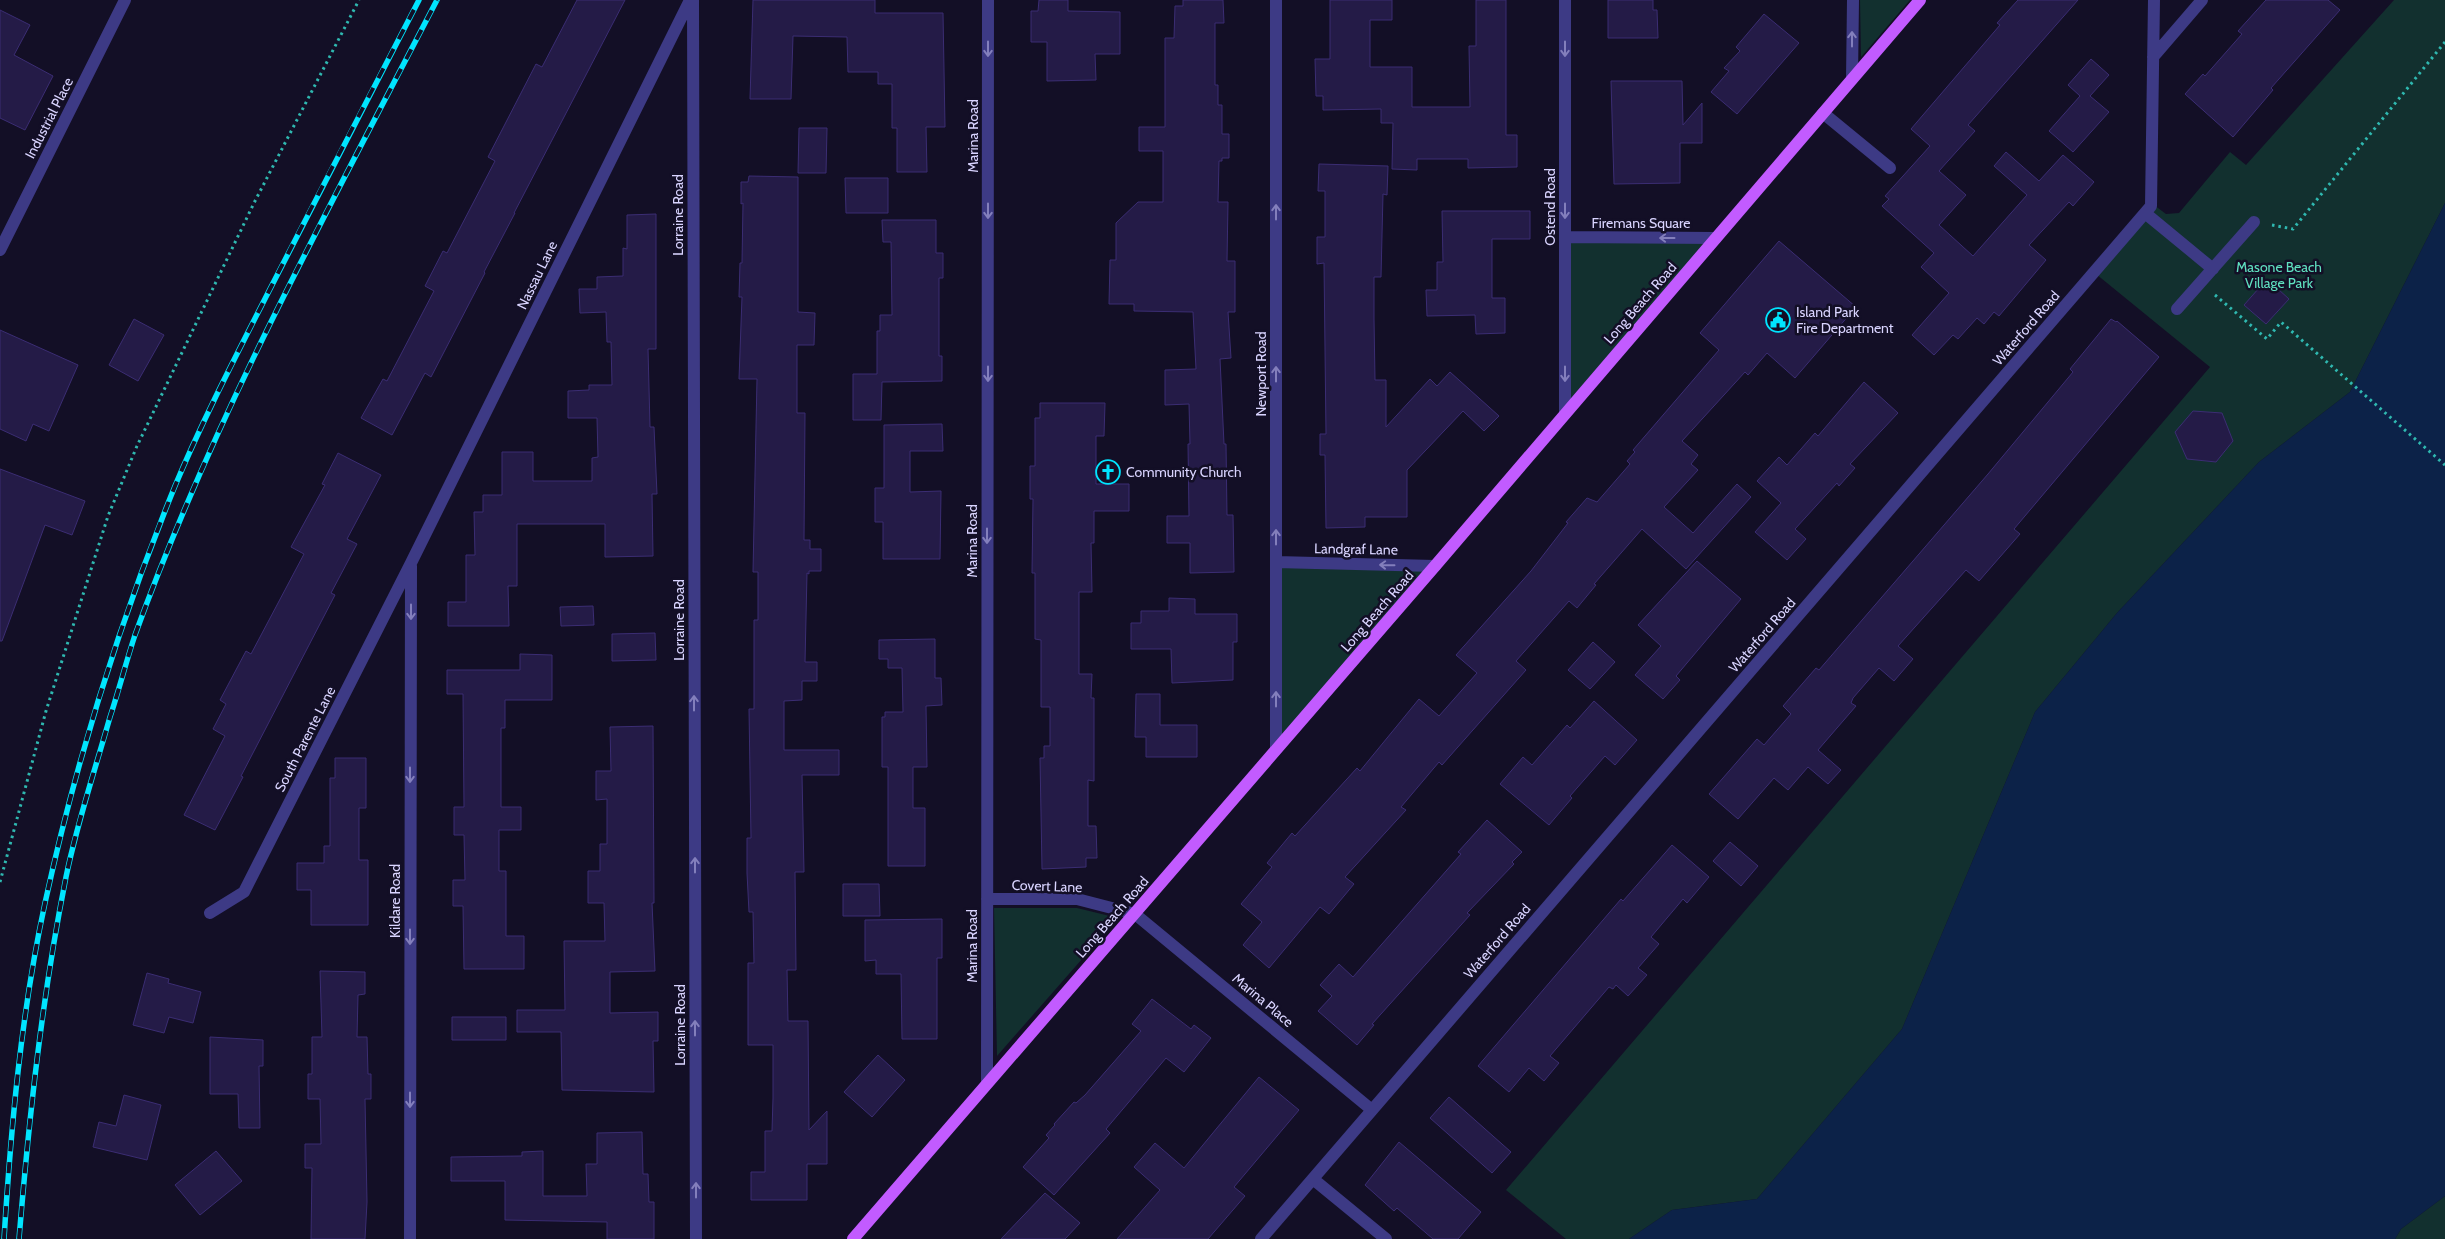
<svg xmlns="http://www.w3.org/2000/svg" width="2445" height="1239" viewBox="0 0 2445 1239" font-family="Cabin,sans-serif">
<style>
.green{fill:#12302f}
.water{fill:#0c2248}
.building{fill:#241b47;stroke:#3b2d73}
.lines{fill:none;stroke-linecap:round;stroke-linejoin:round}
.path{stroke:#2fb8b0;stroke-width:3;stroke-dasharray:2.5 4;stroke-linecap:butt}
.minor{stroke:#3d3a85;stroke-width:12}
.major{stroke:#c25bff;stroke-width:12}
.rail-casing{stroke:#00e5ff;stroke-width:5.5}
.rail{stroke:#130f26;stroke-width:4;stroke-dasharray:11;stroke-linecap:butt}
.oneway{stroke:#837fbc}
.labels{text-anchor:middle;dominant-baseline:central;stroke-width:5;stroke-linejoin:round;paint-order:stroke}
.street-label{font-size:14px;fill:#d9d4ff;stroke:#130f26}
.park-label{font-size:14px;fill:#5fe0c0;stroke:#130f26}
.poi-label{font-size:14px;fill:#d9d4ff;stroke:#130f26;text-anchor:start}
</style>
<rect width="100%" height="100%" fill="#130f26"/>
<path class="green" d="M 1860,0 L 1910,0 L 1861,57 Z
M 2394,0 L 2445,0 L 2445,203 L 2350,392 L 2259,462 L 2117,613 L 2035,712 L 1902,1029 L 1757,1199 L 1672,1210 L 1629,1239 L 1566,1239 L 1506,1190 L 2210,367 L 2096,274 L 2154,205 L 2166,214 L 2179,213 L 2230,152 L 2246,165 Z
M 1569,240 L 1706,242 L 1568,402 Z
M 1281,567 L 1424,571 L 1282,736 Z
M 994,908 L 1077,908 L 1118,918 L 997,1056 Z
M 2445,1196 L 2445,1239 L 2395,1239 L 2401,1229 Z"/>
<path class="water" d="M 2445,203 L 2445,1196 L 2401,1229 L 2395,1239 L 1629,1239 L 1672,1210 L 1757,1199 L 1902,1029 L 2035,712 L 2117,613 L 2259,462 L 2350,392 Z"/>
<path class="building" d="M 577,0 L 625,0 L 514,213 L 515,213 L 484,272 L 485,273 L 431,377 L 425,373 L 392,435 L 361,418 L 383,379 L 387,381 L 434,291 L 425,286 L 443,251 L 447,253 L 495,161 L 488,157 L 536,64 L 542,67 Z
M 753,0 L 875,0 L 875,13 L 943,13 L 945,127 L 926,127 L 927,172 L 897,172 L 897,128 L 892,128 L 892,84 L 878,84 L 878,72 L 848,72 L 847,37 L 793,36 L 791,99 L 750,99 Z
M 1039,0 L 1068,0 L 1068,11 L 1120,12 L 1120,54 L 1095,54 L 1096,80 L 1047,81 L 1047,42 L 1031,42 L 1031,11 L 1038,11 Z
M 1183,0 L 1223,0 L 1224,23 L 1215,23 L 1215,85 L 1218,85 L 1218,105 L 1222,105 L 1222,134 L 1229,134 L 1229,158 L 1222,158 L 1222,161 L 1219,161 L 1218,202 L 1228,202 L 1227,261 L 1235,261 L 1235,312 L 1228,312 L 1231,358 L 1220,359 L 1224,444 L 1226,444 L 1227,515 L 1233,515 L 1234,572 L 1190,573 L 1190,543 L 1167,543 L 1167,516 L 1189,516 L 1188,444 L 1190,444 L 1189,404 L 1165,405 L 1165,370 L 1196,369 L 1193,312 L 1134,311 L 1134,304 L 1109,304 L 1110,260 L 1116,260 L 1116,223 L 1138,202 L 1163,202 L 1163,151 L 1139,151 L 1139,127 L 1165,127 L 1165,38 L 1174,38 L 1175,6 L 1183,6 Z
M 1330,0 L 1392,0 L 1392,20 L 1370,20 L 1370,67 L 1412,67 L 1412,107 L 1470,107 L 1469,46 L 1476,46 L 1476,0 L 1506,0 L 1506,135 L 1517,135 L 1517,167 L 1468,168 L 1468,159 L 1417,159 L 1417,170 L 1392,169 L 1393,123 L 1381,123 L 1381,109 L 1323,110 L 1323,96 L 1316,96 L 1315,59 L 1330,59 Z
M 1608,0 L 1653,0 L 1653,10 L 1657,10 L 1658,38 L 1608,38 Z
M 2018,0 L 2078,0 L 1968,125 L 1975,131 L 1939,171 L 1966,195 L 1939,225 L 1973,256 L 2027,195 L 1994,166 L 2006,152 L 2039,181 L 2063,155 L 2094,182 L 2073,206 L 2069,202 L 2029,245 L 2046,260 L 1999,316 L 1994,312 L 1984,324 L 1977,318 L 1958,339 L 1953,335 L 1934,355 L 1912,335 L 1949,293 L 1921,267 L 1934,253 L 1882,206 L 1889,199 L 1885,196 L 1930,146 L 1911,129 L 2000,25 L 1997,23 Z
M 2266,0 L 2328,0 L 2340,10 L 2271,88 L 2273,90 L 2233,137 L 2185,94 L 2203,74 L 2205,76 L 2242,34 L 2238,31 Z
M 0,10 L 30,25 L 14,55 L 53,76 L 25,130 L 0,118 Z
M 1764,14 L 1799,43 L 1737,114 L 1711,92 L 1729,71 L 1724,68 L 1740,51 L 1736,47 Z
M 2091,59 L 2109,75 L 2090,96 L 2109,112 L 2073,152 L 2049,131 L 2080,96 L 2068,85 Z
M 1611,81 L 1682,81 L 1683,125 L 1702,103 L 1702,143 L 1680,143 L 1680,183 L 1614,184 Z
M 799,128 L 827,128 L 826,173 L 798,173 Z
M 1319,164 L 1388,166 L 1387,195 L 1383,194 L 1381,277 L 1374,277 L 1374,319 L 1375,380 L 1386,380 L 1386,427 L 1430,379 L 1437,386 L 1450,372 L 1499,416 L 1484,431 L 1463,411 L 1407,470 L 1407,517 L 1365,517 L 1365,527 L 1326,528 L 1325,455 L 1320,455 L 1320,434 L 1326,434 L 1324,263 L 1317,264 L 1317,237 L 1325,237 L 1325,191 L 1318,191 Z
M 749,176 L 798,177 L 798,312 L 815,313 L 814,345 L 797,345 L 797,413 L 805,413 L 804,540 L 810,540 L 810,549 L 821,549 L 821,571 L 809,571 L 809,574 L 807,573 L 805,662 L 817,662 L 817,681 L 802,681 L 802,700 L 784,701 L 784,750 L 839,750 L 839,775 L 802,775 L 804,872 L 795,872 L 796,970 L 787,970 L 788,1021 L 808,1021 L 809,1130 L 827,1111 L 827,1164 L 807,1164 L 807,1200 L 751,1200 L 751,1172 L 765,1172 L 765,1131 L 772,1131 L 773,1098 L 773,1045 L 748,1045 L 748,963 L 754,963 L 753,912 L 749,912 L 747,873 L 747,838 L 751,838 L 749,709 L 754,709 L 754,620 L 758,620 L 758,572 L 753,572 L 757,379 L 739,379 L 742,297 L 739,297 L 740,263 L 742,263 L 743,203 L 741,204 L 741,182 L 748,182 Z
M 845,178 L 888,178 L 888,213 L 846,213 Z
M 1442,211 L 1530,211 L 1530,239 L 1492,239 L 1492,298 L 1505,298 L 1505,333 L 1476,334 L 1475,315 L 1427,316 L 1426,290 L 1437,290 L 1437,262 L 1443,262 Z
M 656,214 L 656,349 L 648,349 L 650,427 L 654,427 L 657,494 L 652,494 L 653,556 L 605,557 L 605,524 L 517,524 L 517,586 L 508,586 L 509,626 L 448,626 L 448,602 L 466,602 L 466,555 L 475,555 L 474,512 L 483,512 L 483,495 L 502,495 L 502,452 L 533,452 L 533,481 L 592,481 L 592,458 L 598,457 L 597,418 L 568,418 L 568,391 L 589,390 L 589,385 L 612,385 L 611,342 L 607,342 L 606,312 L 580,313 L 579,289 L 597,289 L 597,277 L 623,276 L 623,248 L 627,249 L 627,215 Z
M 882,220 L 936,220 L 936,253 L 943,253 L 943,278 L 939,278 L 939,356 L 942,356 L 942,381 L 882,382 L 881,420 L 853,420 L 853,374 L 877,374 L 877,331 L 880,331 L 880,315 L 892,315 L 891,242 L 883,242 Z
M 1779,241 L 1856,307 L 1795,378 L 1767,353 L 1748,375 L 1745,372 L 1682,441 L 1698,455 L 1691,464 L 1698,470 L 1664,507 L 1693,533 L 1737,484 L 1751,497 L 1686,569 L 1642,529 L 1594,584 L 1596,585 L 1577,608 L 1569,601 L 1516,661 L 1526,670 L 1442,765 L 1439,762 L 1401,807 L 1406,810 L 1345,877 L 1354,884 L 1329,914 L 1320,907 L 1269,968 L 1243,945 L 1262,922 L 1241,904 L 1272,867 L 1267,863 L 1292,833 L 1295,836 L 1357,768 L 1360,771 L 1419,699 L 1439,716 L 1477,673 L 1456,655 L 1531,571 L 1568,523 L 1566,522 L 1587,498 L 1597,502 L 1630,464 L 1627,461 L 1635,452 L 1633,450 L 1719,350 L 1700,333 Z
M 2267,279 L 2289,299 L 2266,324 L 2244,305 Z
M 134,319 L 164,335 L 138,381 L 109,365 Z
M 2111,319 L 2116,322 L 2117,321 L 2159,357 L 2014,529 L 2020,534 L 1979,581 L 1966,570 L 1898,646 L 1913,659 L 1894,681 L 1879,668 L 1853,698 L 1851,703 L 1856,706 L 1818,750 L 1841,770 L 1828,784 L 1808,767 L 1788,790 L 1774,778 L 1738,819 L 1709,794 L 1757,739 L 1764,745 L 1791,714 L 1783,706 L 1816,668 L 1819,670 L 1988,474 L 2073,372 L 2070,369 Z
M 0,330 L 78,365 L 49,431 L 33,424 L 26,441 L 0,429 Z
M 1864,382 L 1898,413 L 1850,464 L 1855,468 L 1839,486 L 1837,483 L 1795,529 L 1806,539 L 1787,560 L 1755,532 L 1781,503 L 1757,481 L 1779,457 L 1787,465 L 1815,433 L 1818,436 Z
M 1040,403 L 1105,403 L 1104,436 L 1096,436 L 1096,484 L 1129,484 L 1129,511 L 1094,511 L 1094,543 L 1091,543 L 1092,592 L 1079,592 L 1079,674 L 1092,674 L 1091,698 L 1094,698 L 1094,781 L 1088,780 L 1088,826 L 1096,826 L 1097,858 L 1086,858 L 1086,867 L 1042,869 L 1040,758 L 1044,758 L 1044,746 L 1050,746 L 1050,707 L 1041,707 L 1041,640 L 1035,639 L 1035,573 L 1032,573 L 1033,499 L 1030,499 L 1030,466 L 1035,466 L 1035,418 L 1040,418 Z
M 2193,411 L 2222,413 L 2233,441 L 2216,462 L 2187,459 L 2175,432 Z
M 942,424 L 943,451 L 910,451 L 910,492 L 941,491 L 940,559 L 883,559 L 883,522 L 875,522 L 875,488 L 884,488 L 884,425 Z
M 338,453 L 381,475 L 347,539 L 357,544 L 331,593 L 335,595 L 241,776 L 243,777 L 215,830 L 184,815 L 225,736 L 213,729 L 226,704 L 220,700 L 246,651 L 251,654 L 304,554 L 291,547 L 325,485 L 322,484 Z
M 0,469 L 85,501 L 72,535 L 45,525 L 2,641 L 0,641 Z
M 1697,561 L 1741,599 L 1676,676 L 1680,680 L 1663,699 L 1635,675 L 1661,646 L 1638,625 Z
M 1169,598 L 1195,599 L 1195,614 L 1237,614 L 1237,642 L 1233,642 L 1233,680 L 1172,683 L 1171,649 L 1131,649 L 1131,623 L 1141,623 L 1141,611 L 1169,611 Z
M 593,606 L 594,625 L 561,626 L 560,607 Z
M 655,633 L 656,660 L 612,661 L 612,634 Z
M 935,639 L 935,678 L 941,678 L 942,705 L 926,706 L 927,767 L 913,767 L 913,808 L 925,808 L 925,866 L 888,866 L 888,767 L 882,767 L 882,717 L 885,717 L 885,712 L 903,712 L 902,668 L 888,668 L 888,659 L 879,659 L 879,640 Z
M 1593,642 L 1615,662 L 1590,689 L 1568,670 Z
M 520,654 L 552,655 L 552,700 L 505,700 L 505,728 L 501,728 L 501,807 L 521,807 L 521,830 L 499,830 L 499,871 L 506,871 L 506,936 L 524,936 L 524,969 L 464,969 L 463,906 L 453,906 L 453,880 L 465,880 L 464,835 L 454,835 L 454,807 L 464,807 L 463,694 L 447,694 L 447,670 L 520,670 Z
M 1136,694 L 1160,694 L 1160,725 L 1197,725 L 1197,757 L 1146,757 L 1146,737 L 1135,737 Z
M 1594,701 L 1637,740 L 1615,765 L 1605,756 L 1570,796 L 1572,798 L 1549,825 L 1500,784 L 1523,757 L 1532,765 L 1567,725 L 1570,728 Z
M 653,726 L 654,903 L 652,903 L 655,971 L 610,972 L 610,1013 L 658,1012 L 658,1041 L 653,1041 L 654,1092 L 562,1090 L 561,1032 L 517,1032 L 517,1010 L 565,1010 L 564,941 L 605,941 L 604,903 L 588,903 L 588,871 L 600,871 L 600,844 L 607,844 L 607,799 L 596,800 L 596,771 L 611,771 L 610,727 Z
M 335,758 L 366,758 L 366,808 L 359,808 L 359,860 L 368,860 L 368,925 L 311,925 L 311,890 L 297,890 L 297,863 L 324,863 L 324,846 L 330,846 L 330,778 L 335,778 Z
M 1487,820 L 1522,852 L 1512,862 L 1514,864 L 1467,913 L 1470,915 L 1372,1024 L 1374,1025 L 1357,1045 L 1318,1011 L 1332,996 L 1320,985 L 1339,964 L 1353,977 L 1461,854 L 1458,852 Z
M 1730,842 L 1758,866 L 1741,886 L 1713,861 Z
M 1672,845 L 1709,877 L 1687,903 L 1683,899 L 1651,937 L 1659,944 L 1638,968 L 1647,975 L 1628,996 L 1616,985 L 1613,989 L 1609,987 L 1550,1056 L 1559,1063 L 1544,1081 L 1529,1068 L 1509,1092 L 1478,1066 L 1621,899 L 1623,901 Z
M 843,884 L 879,884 L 880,916 L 843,916 Z
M 942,919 L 942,958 L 937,958 L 937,1039 L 902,1039 L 901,974 L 876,974 L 876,960 L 865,961 L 865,920 Z
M 320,971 L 365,972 L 365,994 L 358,995 L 357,1037 L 367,1037 L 368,1074 L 371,1074 L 371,1099 L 365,1099 L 367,1202 L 365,1239 L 311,1239 L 312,1168 L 305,1168 L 305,1144 L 321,1144 L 320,1099 L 308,1099 L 308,1074 L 312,1074 L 312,1037 L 322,1037 Z
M 147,973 L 169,979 L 168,983 L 201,992 L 193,1023 L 169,1017 L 164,1033 L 133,1025 Z
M 1152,999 L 1191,1029 L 1194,1025 L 1211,1038 L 1184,1072 L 1166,1058 L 1106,1129 L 1110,1133 L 1054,1195 L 1023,1167 L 1049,1138 L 1046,1135 L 1055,1125 L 1054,1124 L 1074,1102 L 1076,1103 L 1085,1095 L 1141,1031 L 1132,1024 Z
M 452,1017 L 506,1017 L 506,1040 L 452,1040 Z
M 210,1037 L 263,1040 L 263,1066 L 259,1066 L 260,1128 L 239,1128 L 238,1094 L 210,1094 Z
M 878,1055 L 905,1080 L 872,1117 L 844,1092 Z
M 1259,1077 L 1299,1110 L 1234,1187 L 1245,1196 L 1208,1239 L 1117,1239 L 1160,1190 L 1134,1167 L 1155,1143 L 1184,1168 Z
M 124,1095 L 161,1105 L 147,1160 L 93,1147 L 99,1122 L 116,1126 Z
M 1449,1097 L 1511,1152 L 1492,1173 L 1430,1118 Z
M 642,1132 L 643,1174 L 648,1174 L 649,1202 L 654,1202 L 654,1239 L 607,1239 L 607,1222 L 505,1220 L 505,1181 L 451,1181 L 451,1157 L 522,1156 L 522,1152 L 543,1151 L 543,1196 L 587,1196 L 586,1164 L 597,1164 L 597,1133 Z
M 1399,1142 L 1481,1212 L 1458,1239 L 1433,1239 L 1397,1208 L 1394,1211 L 1365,1185 Z
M 216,1151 L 242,1181 L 200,1215 L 175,1185 Z
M 1045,1193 L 1080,1223 L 1065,1239 L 1001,1239 Z"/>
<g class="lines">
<path class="path" d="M 2272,225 L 2293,229 L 2445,42
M 2215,295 L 2267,339 L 2281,322 L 2445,465
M 0,882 L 46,711 L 108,516 L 137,446 L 254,203 L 359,0"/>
<path class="minor" d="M 693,0 L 696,1239
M 1276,0 L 1276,748
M 2153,57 L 2202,0
M 1852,79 L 1853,0
M 1823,113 L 1890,168
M 2145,213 L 2213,269
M 1565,237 L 1716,238
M 0,250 L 125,0
M 2177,309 L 2254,222
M 1565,414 L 1565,0
M 1276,562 L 1435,566
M 987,899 L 1077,899 L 1135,914 L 1372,1110
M 210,913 L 244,892 L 411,563 L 690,0
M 987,1082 L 988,0
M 1313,1179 L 1386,1239
M 410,1239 L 411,566
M 1261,1239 L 2151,206 L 2154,0"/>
<path class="major" d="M 853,1239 L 1435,566 L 1920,0"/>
<g class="rail-casing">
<path id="rail" d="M 4,1239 C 11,1127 21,1014 45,903 C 76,761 120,621 175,486 C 203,419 237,354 270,289 C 319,192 369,96 419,0
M 19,1239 C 29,1118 42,997 66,877 C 77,823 95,770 110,717 C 119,690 126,662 135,635 C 215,414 329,208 437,0"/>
</g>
<use href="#rail" class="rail"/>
</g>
<defs><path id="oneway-shaft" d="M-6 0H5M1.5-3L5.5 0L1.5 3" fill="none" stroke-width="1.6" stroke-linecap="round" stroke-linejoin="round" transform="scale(1.25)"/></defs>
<g class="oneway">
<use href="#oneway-shaft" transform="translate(1852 39) rotate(-90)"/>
<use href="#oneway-shaft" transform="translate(988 49) rotate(90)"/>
<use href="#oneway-shaft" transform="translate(1565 49) rotate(90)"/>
<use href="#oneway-shaft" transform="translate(988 211) rotate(90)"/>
<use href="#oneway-shaft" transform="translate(1565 211) rotate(90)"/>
<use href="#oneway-shaft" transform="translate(1276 212) rotate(-90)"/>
<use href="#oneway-shaft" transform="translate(1667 238) rotate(-180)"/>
<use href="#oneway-shaft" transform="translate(988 374) rotate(90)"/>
<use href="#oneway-shaft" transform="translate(1276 374) rotate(-90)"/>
<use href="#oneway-shaft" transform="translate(1565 374) rotate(90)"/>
<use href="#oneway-shaft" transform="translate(987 536) rotate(90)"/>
<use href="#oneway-shaft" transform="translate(1276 537) rotate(-90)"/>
<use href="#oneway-shaft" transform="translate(1387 565) rotate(-179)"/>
<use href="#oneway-shaft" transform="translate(411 612) rotate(90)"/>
<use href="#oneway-shaft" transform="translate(1276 699) rotate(-90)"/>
<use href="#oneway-shaft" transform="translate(694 703) rotate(-90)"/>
<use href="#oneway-shaft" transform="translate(410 775) rotate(90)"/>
<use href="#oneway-shaft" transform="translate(695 865) rotate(-90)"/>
<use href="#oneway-shaft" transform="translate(410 937) rotate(90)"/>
<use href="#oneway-shaft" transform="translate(695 1028) rotate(-90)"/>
<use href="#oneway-shaft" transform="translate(410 1100) rotate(90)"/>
<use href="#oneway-shaft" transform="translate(696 1190) rotate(-90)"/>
</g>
<defs>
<g id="civic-ring" transform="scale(1.25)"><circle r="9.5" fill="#130f26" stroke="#00e5ff" stroke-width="1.5"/><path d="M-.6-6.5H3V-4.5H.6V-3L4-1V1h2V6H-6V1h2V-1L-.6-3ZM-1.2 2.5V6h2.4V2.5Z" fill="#00e5ff"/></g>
<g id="church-ring" transform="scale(1.25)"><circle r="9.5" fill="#130f26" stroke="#00e5ff" stroke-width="1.5"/><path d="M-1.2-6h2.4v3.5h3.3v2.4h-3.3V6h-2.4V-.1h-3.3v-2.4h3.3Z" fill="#00e5ff"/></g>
</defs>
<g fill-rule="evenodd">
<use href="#civic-ring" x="1778" y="320"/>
<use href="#church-ring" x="1108" y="472"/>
</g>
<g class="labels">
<g class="street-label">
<text transform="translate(49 118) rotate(-63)">Industrial Place</text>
<text transform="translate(973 136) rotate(-90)">Marina Road</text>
<text transform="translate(1550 207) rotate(-90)">Ostend Road</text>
<text transform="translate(678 215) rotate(-90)">Lorraine Road</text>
<text x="1641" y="223">Firemans Square</text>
<text transform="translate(537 275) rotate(-64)">Nassau Lane</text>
<text transform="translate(1640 303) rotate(-49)">Long Beach Road</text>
<text transform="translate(2026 328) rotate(-49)">Waterford Road</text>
<text transform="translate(1261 374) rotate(-90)">Newport Road</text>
<text transform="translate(972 541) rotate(-90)">Marina Road</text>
<text transform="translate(1356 549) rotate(1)">Landgraf Lane</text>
<text transform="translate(1377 611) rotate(-49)">Long Beach Road</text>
<text transform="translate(679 620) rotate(-90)">Lorraine Road</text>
<text transform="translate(1762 635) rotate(-49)">Waterford Road</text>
<text transform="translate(305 739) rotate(-63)">South Parente Lane</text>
<text transform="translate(1047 886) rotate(2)">Covert Lane</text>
<text transform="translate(395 901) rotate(-90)">Kildare Road</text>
<text transform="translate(1112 917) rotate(-49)">Long Beach Road</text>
<text transform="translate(1497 941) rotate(-49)">Waterford Road</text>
<text transform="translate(972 946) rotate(-90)">Marina Road</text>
<text transform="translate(1263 1000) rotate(40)">Marina Place</text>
<text transform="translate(680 1025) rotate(-90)">Lorraine Road</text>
</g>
<g class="park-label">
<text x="2279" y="267">Masone Beach<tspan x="2279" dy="16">Village Park</tspan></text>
</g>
<g class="poi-label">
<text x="1796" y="312">Island Park<tspan x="1796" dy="16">Fire Department</tspan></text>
<text x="1126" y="472">Community Church</text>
</g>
</g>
</svg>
